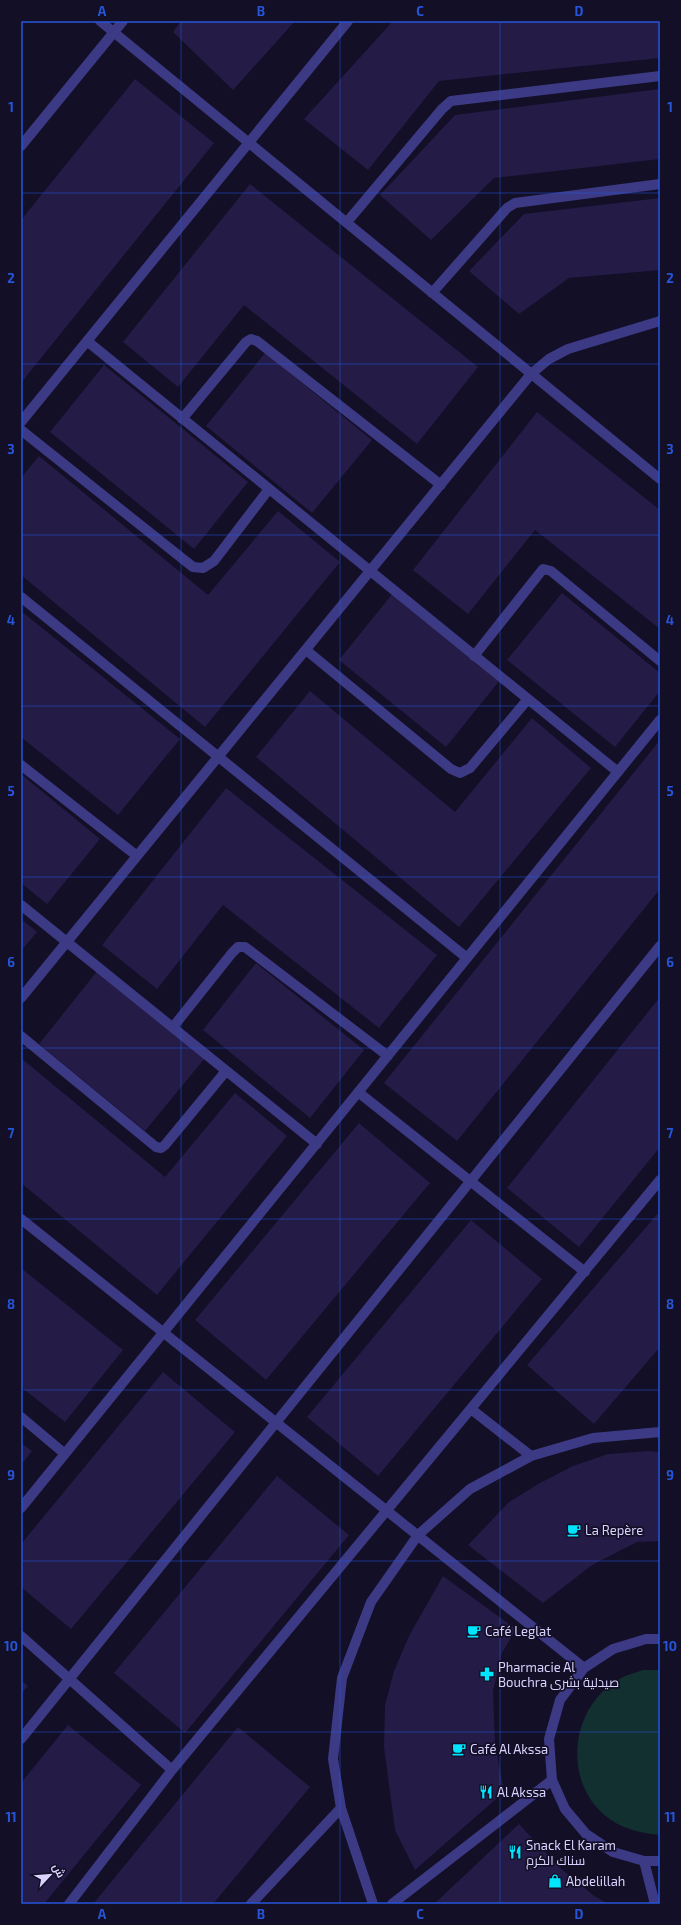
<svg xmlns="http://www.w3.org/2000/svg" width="681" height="1925" viewBox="0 0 681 1925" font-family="'Exo 2',Cairo,sans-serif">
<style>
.green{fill:#12302f}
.building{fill:#241b47}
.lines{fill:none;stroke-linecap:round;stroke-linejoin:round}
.minor{stroke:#3d3a85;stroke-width:10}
.tertiary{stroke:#3d3a85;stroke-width:10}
.grid{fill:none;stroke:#2655da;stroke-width:1;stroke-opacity:0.55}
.labels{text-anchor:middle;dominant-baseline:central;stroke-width:3.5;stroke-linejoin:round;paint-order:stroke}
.poi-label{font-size:13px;fill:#d9d4ff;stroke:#130f26;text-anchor:start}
.neatline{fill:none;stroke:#2655da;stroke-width:1.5}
.grid-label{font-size:13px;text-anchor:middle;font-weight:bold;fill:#2655da}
</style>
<rect width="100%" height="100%" fill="#130f26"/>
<path class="green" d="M 643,1670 L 660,1670 L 660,1835 C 642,1833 626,1830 611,1820 C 562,1787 568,1709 618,1680 C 625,1675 635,1673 643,1670 Z"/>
<path class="building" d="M 181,21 L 295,21 L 233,90 L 173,32 Z
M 393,21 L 660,21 L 660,58 L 439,81 L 368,170 L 304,119 Z
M 135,79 L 214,143 L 21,383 L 21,220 Z
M 660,89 L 660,159 L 494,178 L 431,240 L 380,195 L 455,115 Z
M 250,184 L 478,367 L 417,444 L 244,305 L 178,387 L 123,342 Z
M 660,198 L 660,270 L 569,278 L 519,314 L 469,271 L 524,214 Z
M 265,353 L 372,440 L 312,513 L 206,426 Z
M 104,365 L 248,482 L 194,549 L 50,432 Z
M 537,412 L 660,510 L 660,629 L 535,530 L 468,614 L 413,570 Z
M 39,456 L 208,595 L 278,511 L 340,562 L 205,727 L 21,575 L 21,478 Z
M 393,593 L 500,680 L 446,747 L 339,660 Z
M 562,593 L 660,673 L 660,691 L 615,747 L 507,660 Z
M 21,611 L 180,739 L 118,815 L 21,737 Z
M 310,691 L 455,812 L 532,718 L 591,768 L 459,927 L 256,757 Z
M 660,740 L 660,889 L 457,1141 L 384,1083 Z
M 21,774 L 100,839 L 47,904 L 21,883 Z
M 226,788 L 437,955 L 379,1028 L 223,905 L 157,989 L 102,945 Z
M 21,919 L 37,932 L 21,951 Z
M 256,963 L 364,1050 L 310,1118 L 203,1030 Z
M 98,970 L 205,1058 L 145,1131 L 39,1044 Z
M 660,997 L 660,1147 L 579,1247 L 507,1188 Z
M 21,1058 L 165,1177 L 235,1093 L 287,1136 L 157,1295 L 21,1183 Z
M 359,1123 L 430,1183 L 266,1380 L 195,1320 Z
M 660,1211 L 660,1347 L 594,1424 L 527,1365 Z
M 471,1220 L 542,1279 L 378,1476 L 307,1417 Z
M 21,1268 L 123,1350 L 65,1422 L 21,1387 Z
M 163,1372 L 235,1432 L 71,1629 L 21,1587 L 21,1544 Z
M 21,1443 L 32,1451 L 21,1465 Z
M 650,1451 L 660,1452 L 660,1541 L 637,1542 L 592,1565 L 543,1603 L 468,1545 L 509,1502 L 540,1483 L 573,1466 L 608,1454 Z
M 277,1476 L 349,1535 L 185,1733 L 114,1673 Z
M 443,1576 L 516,1629 L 502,1653 L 493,1691 L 495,1744 L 504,1792 L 415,1870 L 395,1830 L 384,1747 L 385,1705 L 394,1671 L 409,1636 Z
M 21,1680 L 28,1686 L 21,1694 Z
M 68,1725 L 141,1785 L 44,1904 L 21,1904 L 21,1783 Z
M 238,1727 L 310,1787 L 213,1904 L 93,1904 Z
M 519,1824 L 559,1867 L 593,1895 L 608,1904 L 434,1904 Z"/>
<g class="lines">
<path class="minor" d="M 100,21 L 660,479
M 347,222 L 442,109 L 451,101 L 660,76
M 432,293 L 507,208 L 515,203 L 660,184
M 87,341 L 618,772
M 182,419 L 246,342 L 251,339 L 257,341 L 441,485
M 21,422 L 348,21
M 21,430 L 193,567 L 203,568 L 214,561 L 269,489
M 21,597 L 467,958
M 306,650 L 451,769 L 460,773 L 470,768 L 528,699
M 474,656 L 543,569 L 551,571 L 660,661
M 21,765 L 137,856
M 21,905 L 317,1144
M 21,998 L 531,374 L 549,359 L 568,349 L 660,321
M 173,1027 L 232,953 L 238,947 L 245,947 L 388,1056
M 21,1036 L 156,1147 L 161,1148 L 165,1145 L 226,1071
M 358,1092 L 585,1272
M 471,1409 L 531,1456
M 21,1417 L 65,1454
M 21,1508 L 660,720
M 21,1636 L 172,1770
M 21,1739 L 660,946
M 69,1904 L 172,1770 L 660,1180
M 251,1904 L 341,1808
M 373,1904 L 341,1808 L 333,1759 L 342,1678 L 371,1602 L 418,1535 L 470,1489 L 531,1456 L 593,1438 L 660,1432
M 392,1904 L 552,1780"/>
<path class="tertiary" d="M 21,146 L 123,21
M 21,1219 L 584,1668
M 660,1639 L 646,1639 L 613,1649 L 584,1668 L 560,1700 L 549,1739 L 552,1780 L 565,1809 L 586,1834 L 613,1852 L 644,1861 L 660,1861
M 644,1861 L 655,1904"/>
</g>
<path class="grid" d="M 181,21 L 181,1904M 340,21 L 340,1904M 500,21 L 500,1904M 21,193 L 660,193M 21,364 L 660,364M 21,535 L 660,535M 21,706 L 660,706M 21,877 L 660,877M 21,1048 L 660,1048M 21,1219 L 660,1219M 21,1390 L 660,1390M 21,1561 L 660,1561M 21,1732 L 660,1732"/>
<defs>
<g id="cafe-bare" transform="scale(1.08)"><path d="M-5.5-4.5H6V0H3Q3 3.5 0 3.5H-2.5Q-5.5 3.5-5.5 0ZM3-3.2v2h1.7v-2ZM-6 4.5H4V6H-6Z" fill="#00e5ff" stroke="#130f26" stroke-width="2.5" paint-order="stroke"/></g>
<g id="pharmacy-bare" transform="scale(1.08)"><path d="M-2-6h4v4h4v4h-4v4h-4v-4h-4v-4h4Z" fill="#00e5ff" stroke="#130f26" stroke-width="2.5" paint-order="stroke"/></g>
<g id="restaurant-bare" transform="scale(1.08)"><path d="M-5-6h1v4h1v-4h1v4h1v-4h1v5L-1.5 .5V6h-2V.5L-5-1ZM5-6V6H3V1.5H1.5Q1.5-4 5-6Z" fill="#00e5ff" stroke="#130f26" stroke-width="2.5" paint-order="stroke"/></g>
<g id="shop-bare" transform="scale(1.08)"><path d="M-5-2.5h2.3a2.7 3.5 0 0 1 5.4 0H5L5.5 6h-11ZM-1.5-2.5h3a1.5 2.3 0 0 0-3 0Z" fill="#00e5ff" stroke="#130f26" stroke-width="2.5" paint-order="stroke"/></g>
</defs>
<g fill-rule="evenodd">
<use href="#cafe-bare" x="574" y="1530"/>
<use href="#cafe-bare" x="474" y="1631"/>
<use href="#pharmacy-bare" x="487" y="1674"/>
<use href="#cafe-bare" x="459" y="1749"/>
<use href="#restaurant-bare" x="486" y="1792"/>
<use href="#restaurant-bare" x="515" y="1852"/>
<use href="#shop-bare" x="555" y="1881"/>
</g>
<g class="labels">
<g class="poi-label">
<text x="585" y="1530">La Repère</text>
<text x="485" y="1631">Café Leglat</text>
<text x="498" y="1667">Pharmacie Al<tspan x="498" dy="15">Bouchra صيدلية بشرى</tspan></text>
<text x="470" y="1749">Café Al Akssa</text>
<text x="497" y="1792">Al Akssa</text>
<text x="526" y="1845">Snack El Karam<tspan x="526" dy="15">سناك الكرم</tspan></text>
<text x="566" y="1881">Abdelillah</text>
</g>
</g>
<rect width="681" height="1925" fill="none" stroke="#130f26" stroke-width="44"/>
<g transform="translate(50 1875) rotate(64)" stroke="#130f26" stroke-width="3" paint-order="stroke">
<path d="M0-3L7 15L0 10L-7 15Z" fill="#d9d4ff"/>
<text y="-6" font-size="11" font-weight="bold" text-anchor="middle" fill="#d9d4ff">ش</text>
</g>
<rect x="22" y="22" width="637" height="1881" class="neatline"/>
<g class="grid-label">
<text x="102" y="16">A</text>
<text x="261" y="16">B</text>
<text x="420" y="16">C</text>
<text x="579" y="16">D</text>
<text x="11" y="112">1</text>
<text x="670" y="112">1</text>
<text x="11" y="283">2</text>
<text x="670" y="283">2</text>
<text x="11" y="454">3</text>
<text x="670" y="454">3</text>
<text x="11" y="625">4</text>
<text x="670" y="625">4</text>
<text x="11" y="796">5</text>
<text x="670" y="796">5</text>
<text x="11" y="967">6</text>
<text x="670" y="967">6</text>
<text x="11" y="1138">7</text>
<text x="670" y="1138">7</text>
<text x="11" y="1309">8</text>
<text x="670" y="1309">8</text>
<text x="11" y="1480">9</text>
<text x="670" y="1480">9</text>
<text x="11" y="1651">10</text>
<text x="670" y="1651">10</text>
<text x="11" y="1822">11</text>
<text x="670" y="1822">11</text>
<text x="102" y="1919">A</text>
<text x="261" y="1919">B</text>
<text x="420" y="1919">C</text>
<text x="579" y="1919">D</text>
</g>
</svg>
